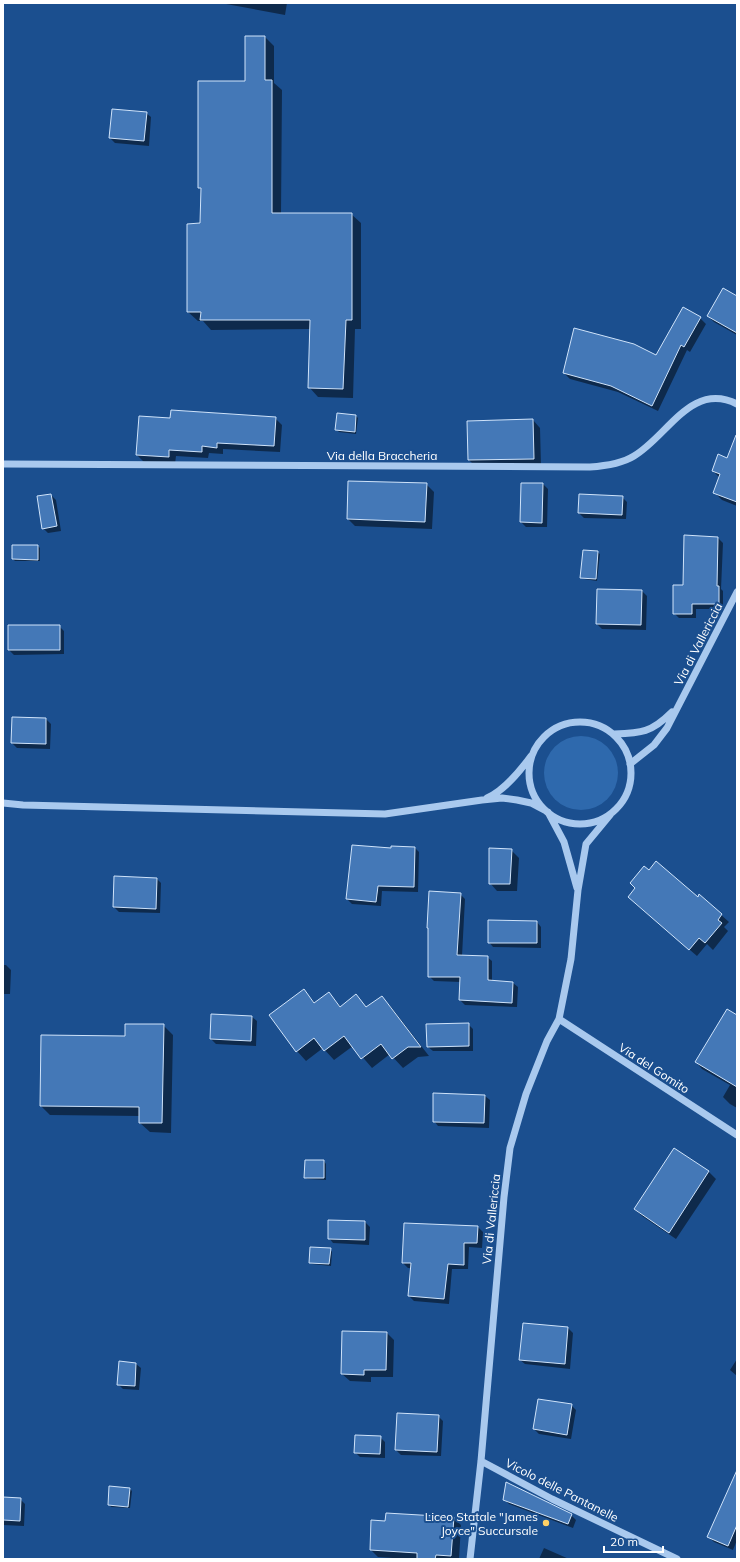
<svg xmlns="http://www.w3.org/2000/svg" width="740" height="1562" viewBox="0 0 740 1562" font-family="Mulish,sans-serif">
<style>
.green{fill:#2e69ad}
.shadow{fill:#0007}
.building{fill:#4478b7;stroke:#cfe3fa}
.lines{fill:none;stroke-linecap:round;stroke-linejoin:round}
.minor{stroke:#a9c9ee;stroke-width:7}
.poi-dot{fill:#ffd166;stroke:#1b4f8f;stroke-width:1.5}
.labels{text-anchor:middle;dominant-baseline:central;stroke-width:4;stroke-linejoin:round;paint-order:stroke}
.street-label{font-size:12px;fill:#fff;stroke:#1b4f8f}
.poi-label{font-size:12px;fill:#fff;stroke:#1b4f8f;text-anchor:end}
</style>
<rect width="100%" height="100%" fill="#1b4f8f"/>
<path class="green" d="M544 773a37 37 0 1 1 74 0a37 37 0 1 1-74 0Z"/>
<path class="shadow" d="M 224,3 L 287,3 L 285,15 L 226,4 Z
M 265,37 L 274,46 L 274,83 L 282,90 L 281,214 L 351,214 L 361,223 L 361,329 L 355,329 L 353,398 L 318,397 L 309,387 L 311,329 L 211,330 L 203,321 L 198,321 L 188,312 L 188,225 L 201,224 L 202,190 L 199,187 L 246,82 Z
M 146,113 L 151,117 L 149,146 L 115,143 L 110,138 Z
M 737,297 L 737,335 L 714,322 L 708,316 Z
M 700,318 L 706,324 L 690,352 L 687,350 L 658,411 L 618,392 L 570,379 L 564,373 L 657,356 Z
M 356,416 L 358,418 L 356,434 L 339,432 L 336,429 Z
M 275,418 L 282,425 L 280,452 L 223,449 L 223,454 L 209,453 L 208,458 L 176,456 L 175,464 L 144,462 L 137,455 L 171,419 Z
M 533,420 L 540,428 L 541,466 L 476,467 L 469,460 Z
M 737,441 L 737,506 L 722,500 L 714,492 L 720,478 L 713,471 L 729,459 Z
M 426,484 L 434,492 L 432,529 L 355,526 L 348,519 Z
M 543,484 L 548,489 L 547,527 L 526,527 L 521,522 Z
M 51,495 L 56,500 L 61,531 L 48,533 L 43,528 L 38,497 Z
M 622,497 L 627,502 L 626,519 L 584,518 L 579,513 Z
M 718,538 L 723,543 L 721,589 L 723,591 L 723,609 L 696,609 L 696,618 L 679,618 L 674,613 L 684,586 Z
M 13,546 L 38,546 L 40,548 L 40,561 L 15,561 L 13,559 Z
M 597,552 L 600,554 L 597,581 L 584,579 L 581,577 Z
M 598,590 L 642,591 L 647,596 L 646,630 L 602,629 L 597,624 Z
M 59,626 L 64,631 L 64,654 L 14,655 L 9,650 Z
M 46,719 L 51,724 L 50,749 L 17,748 L 12,743 Z
M 415,848 L 419,852 L 418,892 L 382,891 L 381,906 L 352,904 L 347,899 L 392,850 Z
M 511,850 L 519,858 L 517,891 L 497,891 L 490,883 Z
M 157,879 L 161,883 L 160,913 L 119,912 L 114,907 Z
M 460,894 L 465,899 L 462,956 L 487,957 L 492,961 L 492,982 L 513,983 L 518,987 L 517,1007 L 465,1005 L 460,1000 L 461,982 L 434,981 L 429,976 Z
M 700,896 L 729,922 L 724,927 L 728,931 L 713,950 L 707,944 L 697,956 L 636,904 L 698,898 Z
M 537,922 L 541,927 L 541,948 L 493,947 L 489,942 Z
M 3,965 L 6,965 L 11,970 L 10,994 L 3,994 Z
M 304,990 L 315,1003 L 328,993 L 341,1007 L 356,996 L 367,1008 L 382,997 L 391,1007 L 429,1056 L 418,1057 L 403,1068 L 390,1054 L 372,1068 L 353,1046 L 334,1060 L 323,1048 L 306,1061 L 297,1051 Z
M 737,1016 L 737,1108 L 730,1104 L 723,1097 L 730,1085 L 702,1069 L 696,1062 Z
M 252,1017 L 257,1021 L 256,1046 L 216,1044 L 211,1039 Z
M 468,1024 L 473,1029 L 473,1051 L 433,1051 L 428,1047 Z
M 163,1025 L 173,1035 L 171,1133 L 150,1132 L 140,1123 L 140,1116 L 50,1115 L 41,1106 L 126,1037 Z
M 485,1096 L 490,1100 L 489,1128 L 438,1126 L 434,1121 Z
M 674,1150 L 709,1172 L 716,1179 L 676,1239 L 642,1216 L 635,1209 Z
M 324,1161 L 326,1164 L 326,1180 L 307,1179 L 305,1177 Z
M 365,1222 L 370,1227 L 369,1245 L 333,1243 L 329,1238 Z
M 478,1227 L 483,1232 L 482,1248 L 469,1247 L 468,1269 L 452,1269 L 449,1304 L 414,1301 L 409,1296 L 412,1268 L 408,1268 L 403,1263 Z
M 330,1249 L 332,1252 L 331,1266 L 312,1264 L 310,1262 Z
M 524,1324 L 568,1328 L 573,1333 L 570,1369 L 525,1364 L 520,1360 Z
M 387,1333 L 394,1340 L 393,1377 L 371,1377 L 371,1382 L 350,1381 L 342,1374 Z
M 737,1359 L 737,1376 L 730,1370 Z
M 136,1364 L 141,1368 L 139,1390 L 123,1389 L 118,1384 Z
M 571,1405 L 576,1410 L 571,1439 L 539,1434 L 534,1429 Z
M 438,1416 L 443,1421 L 441,1456 L 401,1455 L 396,1450 Z
M 380,1437 L 385,1442 L 385,1458 L 360,1457 L 355,1452 Z
M 737,1487 L 737,1540 L 733,1550 L 714,1542 L 709,1537 Z
M 130,1489 L 132,1491 L 130,1508 L 111,1507 L 109,1504 Z
M 3,1498 L 20,1499 L 25,1504 L 24,1526 L 3,1525 Z
M 504,1499 L 571,1515 L 576,1520 L 573,1528 L 509,1504 Z
M 453,1518 L 461,1525 L 459,1559 L 408,1559 L 378,1557 L 371,1550 L 386,1522 Z
M 544,1548 L 569,1559 L 539,1559 Z"/>
<path class="building" d="M 245,36 L 265,36 L 265,80 L 272,80 L 272,213 L 352,213 L 352,320 L 346,320 L 343,389 L 308,388 L 310,320 L 200,320 L 201,312 L 187,312 L 187,224 L 200,223 L 201,188 L 198,188 L 198,81 L 245,81 Z
M 112,109 L 147,112 L 144,141 L 109,138 Z
M 723,288 L 737,296 L 737,333 L 707,316 Z
M 683,307 L 701,317 L 684,347 L 681,345 L 652,406 L 611,386 L 563,373 L 574,328 L 634,344 L 656,355 Z
M 171,410 L 276,417 L 274,446 L 217,443 L 217,448 L 202,446 L 202,452 L 169,450 L 169,457 L 136,455 L 139,416 L 170,418 Z
M 337,413 L 356,415 L 355,432 L 335,430 Z
M 533,419 L 534,459 L 468,460 L 467,421 Z
M 736,435 L 737,435 L 737,502 L 713,493 L 720,474 L 712,471 L 718,454 L 727,458 Z
M 348,481 L 427,483 L 425,522 L 347,519 Z
M 521,483 L 543,483 L 542,523 L 520,522 Z
M 51,494 L 57,526 L 42,529 L 37,496 Z
M 579,494 L 623,496 L 622,515 L 578,513 Z
M 684,535 L 718,537 L 717,586 L 719,586 L 719,604 L 692,604 L 692,614 L 673,614 L 673,585 L 683,585 Z
M 12,545 L 38,545 L 38,560 L 12,559 Z
M 583,550 L 598,551 L 596,579 L 580,578 Z
M 597,589 L 642,590 L 641,625 L 596,624 Z
M 8,625 L 60,625 L 60,650 L 8,650 Z
M 12,717 L 46,718 L 46,744 L 11,743 Z
M 352,845 L 391,848 L 391,846 L 415,847 L 414,887 L 378,886 L 376,902 L 346,899 Z
M 489,848 L 512,849 L 510,884 L 489,884 Z
M 656,861 L 698,897 L 699,894 L 722,914 L 718,920 L 722,923 L 705,943 L 699,938 L 689,950 L 628,897 L 635,888 L 630,883 L 644,866 L 649,870 Z
M 114,876 L 157,878 L 156,909 L 113,907 Z
M 429,891 L 461,893 L 457,955 L 488,956 L 488,980 L 513,982 L 512,1003 L 459,1000 L 460,977 L 428,977 L 428,928 L 427,928 Z
M 488,920 L 537,921 L 537,943 L 488,943 Z
M 304,989 L 314,1003 L 329,992 L 340,1007 L 356,994 L 366,1007 L 382,996 L 421,1047 L 408,1047 L 392,1059 L 381,1044 L 361,1059 L 344,1036 L 324,1051 L 314,1038 L 296,1052 L 269,1015 Z
M 727,1009 L 737,1015 L 737,1087 L 695,1062 Z
M 211,1014 L 252,1016 L 251,1041 L 210,1039 Z
M 469,1023 L 469,1046 L 427,1047 L 426,1024 Z
M 125,1024 L 164,1024 L 162,1123 L 139,1123 L 139,1107 L 40,1106 L 41,1035 L 125,1036 Z
M 433,1093 L 485,1095 L 484,1123 L 433,1122 Z
M 674,1148 L 709,1171 L 669,1233 L 634,1209 Z
M 305,1160 L 324,1160 L 324,1178 L 304,1178 Z
M 328,1220 L 365,1221 L 365,1240 L 328,1239 Z
M 404,1223 L 478,1226 L 477,1243 L 464,1243 L 464,1265 L 448,1264 L 444,1299 L 408,1296 L 411,1263 L 402,1263 Z
M 310,1247 L 331,1248 L 329,1264 L 309,1263 Z
M 523,1323 L 568,1327 L 565,1364 L 519,1360 Z
M 342,1331 L 387,1332 L 386,1370 L 364,1370 L 364,1375 L 341,1374 Z
M 119,1361 L 136,1363 L 135,1386 L 117,1385 Z
M 538,1399 L 572,1404 L 567,1435 L 533,1429 Z
M 397,1413 L 439,1415 L 437,1452 L 395,1450 Z
M 355,1435 L 381,1436 L 380,1454 L 354,1453 Z
M 737,1470 L 737,1525 L 728,1546 L 707,1537 Z
M 506,1482 L 572,1514 L 568,1524 L 503,1500 Z
M 109,1486 L 130,1488 L 128,1507 L 108,1505 Z
M 3,1497 L 21,1498 L 20,1521 L 3,1520 Z
M 386,1513 L 454,1517 L 451,1556 L 436,1555 L 435,1559 L 417,1559 L 417,1553 L 370,1550 L 371,1520 L 385,1521 Z"/>
<g class="lines">
<path class="minor" d="M 3,464 L 590,467 C 605,466 621,464 634,456 C 668,436 691,381 737,404
M529 773a51 51 0 1 1 102 0a51 51 0 1 1-102 0Z
M 613,734 C 641,733 651,733 672,712
M 630,764 L 654,745 L 667,728 L 737,592
M 487,798 C 505,790 520,771 531,756
M 3,803 L 23,805 L 385,814 L 482,800 L 502,798 L 517,800 L 531,803 L 548,812 L 564,842 L 577,888
M 559,1019 L 737,1135
M 481,1461 L 552,1499 L 677,1559
M 470,1559 L 481,1461 L 504,1197 L 510,1148 L 526,1094 L 547,1041 L 559,1019 L 571,959 L 578,890 L 586,844 L 610,815"/>
</g>
<circle class="poi-dot" cx="546" cy="1523" r="4"/>
<g class="labels">
<g class="street-label">
<text x="382" y="455">Via della Braccheria</text>
<text transform="translate(698 644) rotate(-63)">Via di Vallericcia</text>
<text transform="translate(654 1068) rotate(33)">Via del Gomito</text>
<text transform="translate(491 1219) rotate(-84)">Via di Vallericcia</text>
<text transform="translate(562 1490) rotate(27)">Vicolo delle Pantanelle</text>
</g>
<g class="poi-label">
<text x="538" y="1516">Liceo Statale "James<tspan x="538" dy="14">Joyce" Succursale</tspan></text>
</g>
</g>
<rect width="740" height="1562" fill="none" stroke="#ffffff" stroke-width="8"/>
<path d="M604 1546v6h59v-6" fill="none" stroke="#ffffff" stroke-width="2"/>
<text x="610" y="1546" font-size="12" fill="#ffffff" stroke="#1b4f8f" stroke-width="3" paint-order="stroke">20 m</text>
</svg>
